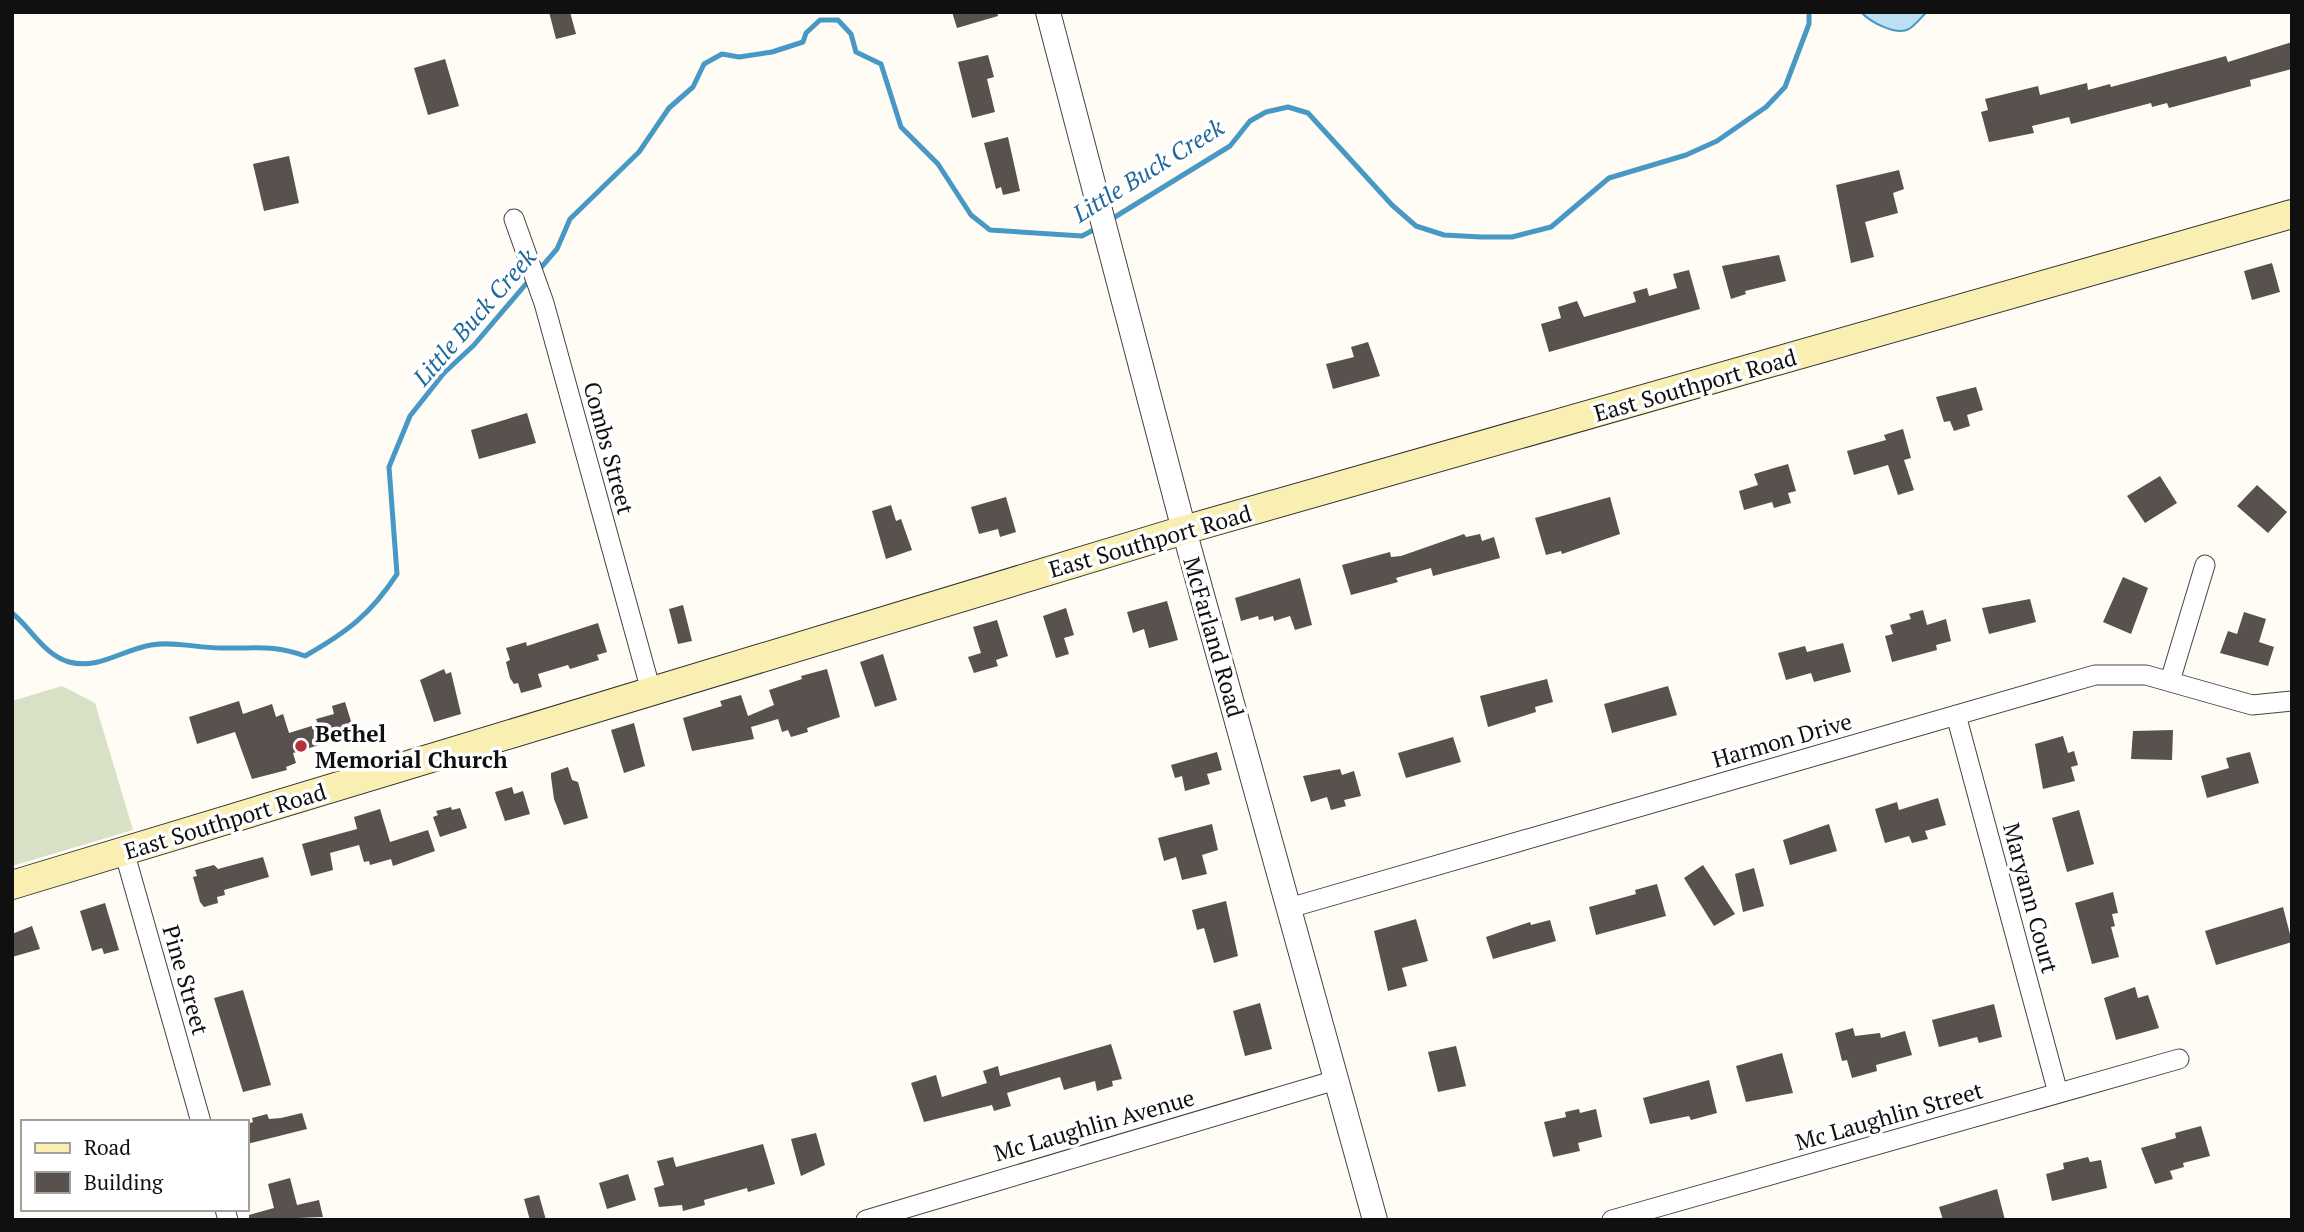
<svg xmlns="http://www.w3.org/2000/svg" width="2304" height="1232" viewBox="0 0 2304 1232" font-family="'PT Serif',serif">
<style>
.cemetery{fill:#d8e0c5}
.water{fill:#bbe0f3;stroke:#4798c5;stroke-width:2}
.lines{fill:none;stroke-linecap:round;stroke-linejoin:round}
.stream{stroke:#4798c5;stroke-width:5}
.building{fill:#58514d}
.minor-casing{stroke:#434343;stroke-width:21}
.tertiary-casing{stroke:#434343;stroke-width:26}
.secondary-casing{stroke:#323232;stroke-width:30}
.minor{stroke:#fff;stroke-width:19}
.tertiary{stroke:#fff;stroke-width:24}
.secondary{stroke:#faefb3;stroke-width:28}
.poi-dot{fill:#b8303c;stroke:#fff;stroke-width:2.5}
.labels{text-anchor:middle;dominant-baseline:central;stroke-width:7;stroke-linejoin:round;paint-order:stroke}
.street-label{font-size:23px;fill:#101010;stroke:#fff}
.poi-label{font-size:23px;font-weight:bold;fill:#101010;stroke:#fff;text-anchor:start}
.water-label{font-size:24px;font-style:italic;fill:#206a9b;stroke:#fff}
</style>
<rect width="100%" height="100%" fill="#fefcf4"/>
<path class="cemetery" d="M 62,686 L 95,703 L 133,830 L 12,866 L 12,701 Z"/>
<path class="water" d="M 1861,12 L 1927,12 C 1921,17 1916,25 1909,29 C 1896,36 1870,22 1861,12 Z"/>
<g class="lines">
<path class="stream" d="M 1110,220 L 1230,146 L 1250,121 L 1266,112 L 1288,107 L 1308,113 L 1392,205 L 1416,226 L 1444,235 L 1481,237 L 1512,237 L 1551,227 L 1609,178 L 1686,155 L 1717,141 L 1766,107 L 1785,87 L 1809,24 L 1809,12
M 538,271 L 557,249 L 570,219 L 639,152 L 669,108 L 693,87 L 704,64 L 722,54 L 739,57 L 772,52 L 803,42 L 806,33 L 820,20 L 838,20 L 851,34 L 856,52 L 881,64 L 901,127 L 938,164 L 971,215 L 990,230 L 1082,236 L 1099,227
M 12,613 C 31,628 44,655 69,662 C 98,670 122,650 151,645 C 175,641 197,648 221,648 C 256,649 271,644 305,656 C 347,632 370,615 397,574 L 389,467 L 410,416 L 444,373 L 474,345 L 531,278"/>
</g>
<path class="building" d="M 549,12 L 570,12 L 576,34 L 556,39 Z
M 952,12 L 997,12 L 998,16 L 957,28 Z
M 2292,42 L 2292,69 L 2250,80 L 2251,86 L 2169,108 L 2167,103 L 2152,107 L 2151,103 L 2071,124 L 2069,117 L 2032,126 L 2034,133 L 1989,142 L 1981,112 L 1988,110 L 1985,99 L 2038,86 L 2040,95 L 2087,83 L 2088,90 L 2110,84 L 2111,87 L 2226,56 L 2228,62 Z
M 988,55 L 994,77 L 987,79 L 995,112 L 972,118 L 958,62 Z
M 445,59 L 459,106 L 428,115 L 414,68 Z
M 1008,137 L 1020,191 L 1003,195 L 1001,187 L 996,189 L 984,143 Z
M 289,156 L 299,203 L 264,211 L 253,164 Z
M 1899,170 L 1904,189 L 1893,193 L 1898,213 L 1865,222 L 1874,257 L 1851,263 L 1836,185 Z
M 1779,255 L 1786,281 L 1745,291 L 1746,294 L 1731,299 L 1722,266 Z
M 2272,263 L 2280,292 L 2252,300 L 2244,271 Z
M 1689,270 L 1700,309 L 1549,352 L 1541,324 L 1561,318 L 1558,307 L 1577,301 L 1584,317 L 1636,302 L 1633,292 L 1647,288 L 1649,296 L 1677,288 L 1673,274 Z
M 1368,342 L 1380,376 L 1333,389 L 1326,364 L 1354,357 L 1351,347 Z
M 1976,387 L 1983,410 L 1967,415 L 1970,426 L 1954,431 L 1950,421 L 1944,422 L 1936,397 Z
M 527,413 L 536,443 L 479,459 L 471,430 Z
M 1903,429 L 1911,458 L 1904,460 L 1914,490 L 1898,495 L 1888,465 L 1854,475 L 1847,451 L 1886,440 L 1884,435 Z
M 1788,464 L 1796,491 L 1788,493 L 1791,503 L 1774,508 L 1772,502 L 1744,510 L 1739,491 L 1758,485 L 1754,474 Z
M 2160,476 L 2177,503 L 2145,523 L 2127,496 Z
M 2257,485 L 2287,512 L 2268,533 L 2237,506 Z
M 1006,497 L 1016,532 L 1000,537 L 998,529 L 979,534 L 971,507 Z
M 1610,497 L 1620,534 L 1562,554 L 1561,551 L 1546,555 L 1535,518 Z
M 891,505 L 896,521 L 901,519 L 912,550 L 886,559 L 872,511 Z
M 1464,534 L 1466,537 L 1480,534 L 1482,541 L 1494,537 L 1500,558 L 1433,576 L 1431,568 L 1396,578 L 1398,582 L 1351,595 L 1342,565 L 1390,552 L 1391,557 L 1401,556 Z
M 2123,577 L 2148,588 L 2131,634 L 2103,622 Z
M 1300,578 L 1312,625 L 1295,630 L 1290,616 L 1274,621 L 1273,616 L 1259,620 L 1258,616 L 1241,621 L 1235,598 Z
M 2030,599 L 2036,622 L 1989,634 L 1982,608 Z
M 1167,601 L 1178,640 L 1149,648 L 1144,629 L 1133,633 L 1127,612 Z
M 683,605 L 692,641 L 678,644 L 669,609 Z
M 1066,608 L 1074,635 L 1064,638 L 1069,654 L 1056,658 L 1043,616 Z
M 1923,610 L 1927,625 L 1946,619 L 1951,641 L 1936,645 L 1937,650 L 1892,662 L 1885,636 L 1893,634 L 1890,625 L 1911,619 L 1909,614 Z
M 2244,612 L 2266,619 L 2259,642 L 2274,647 L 2268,666 L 2220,653 L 2228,631 L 2237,634 Z
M 997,620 L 1008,656 L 996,660 L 998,666 L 974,673 L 968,657 L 981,653 L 973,627 Z
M 598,623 L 607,652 L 597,655 L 599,660 L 570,669 L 568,665 L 538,674 L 542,687 L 521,693 L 518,683 L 514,684 L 510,678 L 506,662 L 510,660 L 506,648 L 526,642 L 527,646 Z
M 1843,643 L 1851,672 L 1814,682 L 1811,673 L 1786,680 L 1778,653 L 1805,646 L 1807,652 Z
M 883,654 L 897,700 L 875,707 L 860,662 Z
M 444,669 L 446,674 L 451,672 L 461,714 L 434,722 L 420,680 Z
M 827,669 L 840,717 L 807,728 L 808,732 L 791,737 L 788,730 L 782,732 L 778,719 L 751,727 L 754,739 L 692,751 L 683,718 L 722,706 L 720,701 L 741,695 L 748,716 L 774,705 L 769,690 L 802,679 L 801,676 Z
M 1547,679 L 1553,702 L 1535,707 L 1536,712 L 1488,727 L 1480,696 Z
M 1668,686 L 1677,715 L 1612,733 L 1604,704 Z
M 239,701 L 243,714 L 272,704 L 276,717 L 283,714 L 289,733 L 318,724 L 316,719 L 334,714 L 332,706 L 345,702 L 355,734 L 293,753 L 296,763 L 286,767 L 287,770 L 252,779 L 235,732 L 197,744 L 189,717 Z
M 634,723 L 645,766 L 624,773 L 611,730 Z
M 2173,730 L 2172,760 L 2131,759 L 2133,731 Z
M 2063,736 L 2068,753 L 2074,751 L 2078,765 L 2071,767 L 2075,781 L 2043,789 L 2035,744 Z
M 1453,737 L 1461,762 L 1406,778 L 1398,753 Z
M 1217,752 L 1222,770 L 1207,774 L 1210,784 L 1185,791 L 1182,776 L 1175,778 L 1171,765 Z
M 2250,752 L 2259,783 L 2207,798 L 2201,776 L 2229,768 L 2226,758 Z
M 568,767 L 572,780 L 578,782 L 588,818 L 564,825 L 554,799 L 551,777 L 551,773 Z
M 1340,769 L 1342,775 L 1354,771 L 1361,796 L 1344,800 L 1346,806 L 1331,810 L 1327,797 L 1311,802 L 1303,776 Z
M 512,787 L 514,794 L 523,791 L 530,814 L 505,821 L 495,792 Z
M 1938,798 L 1946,825 L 1925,831 L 1928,839 L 1912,843 L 1909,836 L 1885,843 L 1875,809 L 1897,802 L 1899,810 Z
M 451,807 L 452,810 L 460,808 L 467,828 L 440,837 L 433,817 L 438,815 L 436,811 Z
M 380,809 L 390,842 L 428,830 L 435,851 L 393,866 L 391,859 L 370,865 L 369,861 L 364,862 L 359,845 L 330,853 L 333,870 L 311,876 L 302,844 L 357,829 L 354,817 Z
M 2079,810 L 2094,864 L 2067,872 L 2052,818 Z
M 1212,824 L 1218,850 L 1202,855 L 1207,874 L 1182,880 L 1176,857 L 1164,861 L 1158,838 Z
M 1829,824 L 1837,851 L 1790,865 L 1783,840 Z
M 263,857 L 269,877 L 224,890 L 225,895 L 217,897 L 218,903 L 204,907 L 200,902 L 193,877 L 197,876 L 195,870 L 214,865 L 218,869 Z
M 1703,865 L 1735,914 L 1714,926 L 1684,878 Z
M 1754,868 L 1764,906 L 1743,912 L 1735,874 Z
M 1657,884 L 1666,916 L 1596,935 L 1589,907 L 1636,894 L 1635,890 Z
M 2113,892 L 2118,913 L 2112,914 L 2115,926 L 2111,927 L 2119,957 L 2092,964 L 2075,903 Z
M 1226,901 L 1238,956 L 1214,963 L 1204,928 L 1197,930 L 1192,910 Z
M 105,903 L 119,950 L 104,954 L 102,948 L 92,951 L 80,911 Z
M 2283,907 L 2292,942 L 2216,965 L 2205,931 Z
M 1416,919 L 1428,961 L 1402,968 L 1407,986 L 1388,991 L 1374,931 Z
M 1550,920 L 1556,941 L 1493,959 L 1486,937 L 1530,922 L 1531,925 Z
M 32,926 L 40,949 L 12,957 L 12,934 Z
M 2135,987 L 2138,998 L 2148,995 L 2159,1028 L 2116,1040 L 2104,998 Z
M 243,990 L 271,1085 L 243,1092 L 214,998 Z
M 1260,1003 L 1272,1049 L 1245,1056 L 1233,1011 Z
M 1994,1004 L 2002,1037 L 1979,1043 L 1977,1037 L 1939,1047 L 1932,1020 Z
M 1853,1028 L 1855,1036 L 1880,1033 L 1881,1038 L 1905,1031 L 1912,1055 L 1876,1065 L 1877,1071 L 1852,1078 L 1847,1060 L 1842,1061 L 1835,1033 Z
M 1111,1044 L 1122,1079 L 1112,1081 L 1113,1086 L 1097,1091 L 1095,1081 L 1064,1090 L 1060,1077 L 1007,1093 L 1011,1106 L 994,1111 L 992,1105 L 924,1122 L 911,1083 L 936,1075 L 942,1097 L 987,1083 L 983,1071 L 998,1066 L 1000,1076 Z
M 1456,1046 L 1466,1086 L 1438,1092 L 1428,1052 Z
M 1782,1053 L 1793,1093 L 1746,1102 L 1736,1066 Z
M 1709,1080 L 1717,1113 L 1691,1120 L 1689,1116 L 1650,1124 L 1643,1098 Z
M 1579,1109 L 1580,1113 L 1596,1109 L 1602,1137 L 1578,1143 L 1580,1151 L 1553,1157 L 1544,1122 L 1566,1117 L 1565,1112 Z
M 302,1113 L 307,1129 L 247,1144 L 247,1124 L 253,1122 L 252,1118 L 267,1114 L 269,1119 L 281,1118 Z
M 2201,1126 L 2210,1156 L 2183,1163 L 2184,1167 L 2170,1171 L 2173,1179 L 2155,1184 L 2141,1148 L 2176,1138 L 2175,1133 Z
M 816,1133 L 825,1165 L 801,1176 L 791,1139 Z
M 763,1144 L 775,1184 L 748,1192 L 747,1188 L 704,1200 L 705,1205 L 683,1211 L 682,1205 L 659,1207 L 654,1188 L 664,1185 L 657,1161 L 673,1157 L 676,1167 Z
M 2088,1157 L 2090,1162 L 2101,1160 L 2107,1188 L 2052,1201 L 2046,1174 L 2064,1169 L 2063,1163 Z
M 628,1174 L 636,1200 L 607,1209 L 599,1183 Z
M 290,1178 L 297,1205 L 319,1200 L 323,1217 L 249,1220 L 249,1215 L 274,1208 L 268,1184 Z
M 1997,1189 L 2005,1220 L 1943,1220 L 1939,1207 Z
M 539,1195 L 546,1220 L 530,1220 L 524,1199 Z"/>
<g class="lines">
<g class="minor-casing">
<path id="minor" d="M 514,219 L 544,303 L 651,691
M 2170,681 L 2205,565
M 1956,715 L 2058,1093
M 124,851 L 201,1122
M 1289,908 L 2095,675 L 2146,675 L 2252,705 L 2292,701
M 225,1209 L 228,1220
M 866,1220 L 1336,1080
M 1612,1220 L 2179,1059"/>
</g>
<g class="tertiary-casing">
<path id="tertiary" d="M 1048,12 L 1184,530 L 1375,1220"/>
</g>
<g class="secondary-casing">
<path id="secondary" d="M 12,885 L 1184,530 L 2292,214"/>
</g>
<use href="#minor" class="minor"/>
<use href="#tertiary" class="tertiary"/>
<use href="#secondary" class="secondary"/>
</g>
<circle class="poi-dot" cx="301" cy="746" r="7"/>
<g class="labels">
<g class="street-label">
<text transform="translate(1695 385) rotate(-16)">East Southport Road</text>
<text transform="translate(609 448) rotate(75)">Combs Street</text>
<text transform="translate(1150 541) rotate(-16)">East Southport Road</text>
<text transform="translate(1214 637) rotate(74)">McFarland Road</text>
<text transform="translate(1782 740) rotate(-16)">Harmon Drive</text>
<text transform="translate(225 821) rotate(-17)">East Southport Road</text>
<text transform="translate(2031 898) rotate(75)">Maryann Court</text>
<text transform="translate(186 980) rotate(74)">Pine Street</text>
<text transform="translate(1889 1116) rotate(-16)">Mc Laughlin Street</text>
<text transform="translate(1094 1125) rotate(-16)">Mc Laughlin Avenue</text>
</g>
<g class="poi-label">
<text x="315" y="733">Bethel<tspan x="315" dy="26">Memorial Church</tspan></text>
</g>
<g class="water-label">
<text transform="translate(1148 170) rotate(-32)">Little Buck Creek</text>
<text transform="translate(474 317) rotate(-49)">Little Buck Creek</text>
</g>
</g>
<rect width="2304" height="1232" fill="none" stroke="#101010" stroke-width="28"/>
<rect x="21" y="1120" width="228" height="91" fill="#ffffff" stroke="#9f9f9f" stroke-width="2"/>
<rect x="35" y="1143" width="35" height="10" fill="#faefb3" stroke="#9f9f9f" stroke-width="2"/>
<text x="84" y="1155" font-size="21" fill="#101010">Road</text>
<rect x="35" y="1172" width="35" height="21" fill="#58514d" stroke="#9f9f9f" stroke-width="2"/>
<text x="84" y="1190" font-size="21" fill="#101010">Building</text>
</svg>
